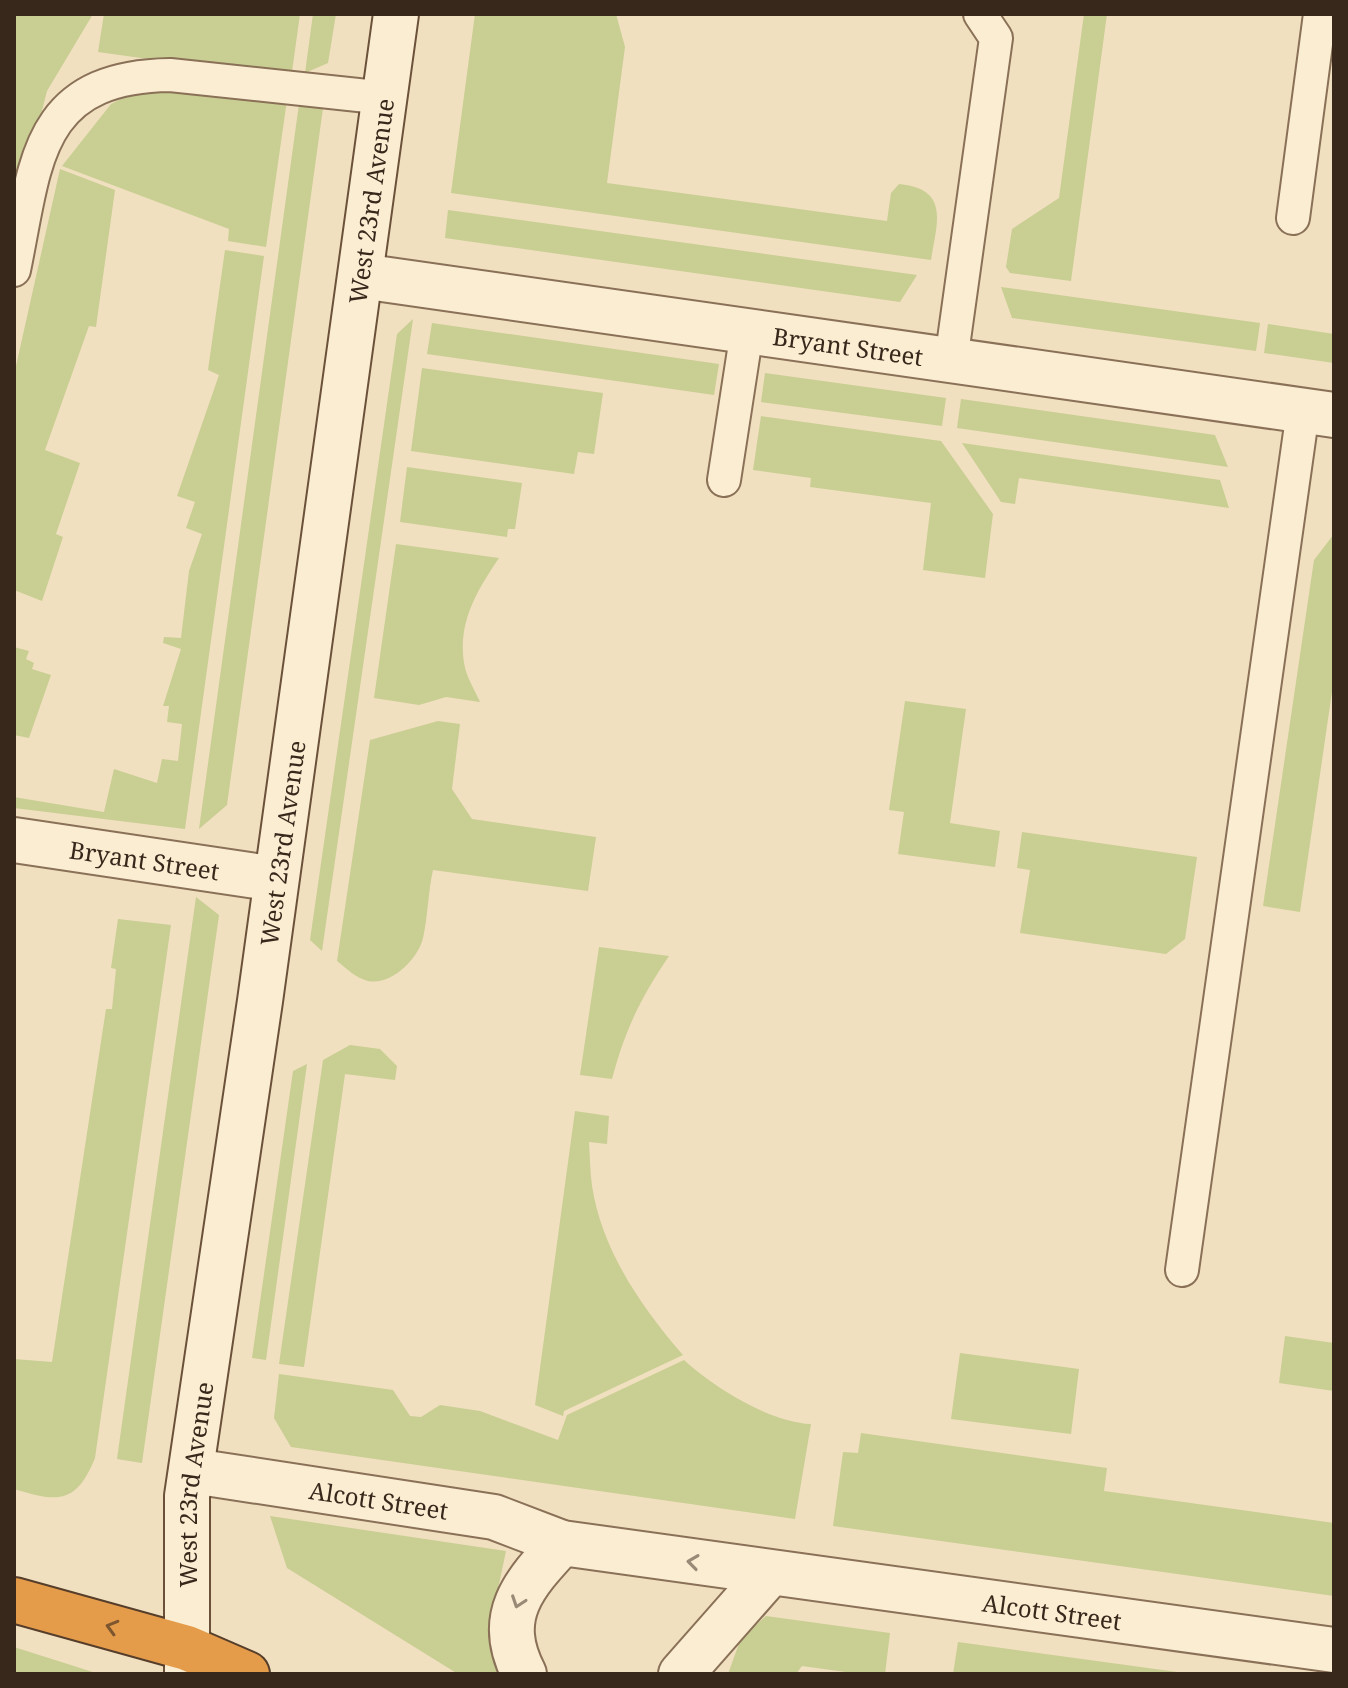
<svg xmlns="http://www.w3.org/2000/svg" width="1348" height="1688" viewBox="0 0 1348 1688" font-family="'Noto Serif',serif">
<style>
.green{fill:#c9ce93}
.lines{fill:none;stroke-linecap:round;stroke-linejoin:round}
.lane-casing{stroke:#897057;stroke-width:36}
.street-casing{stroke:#897057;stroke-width:48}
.secondary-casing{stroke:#6b513a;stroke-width:48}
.highway-casing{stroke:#563e2b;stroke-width:48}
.lane{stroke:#faedd2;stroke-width:32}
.street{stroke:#faedd2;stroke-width:44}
.secondary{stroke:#faedd2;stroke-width:44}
.highway{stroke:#e49c4b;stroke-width:44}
.oneway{stroke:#998a77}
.oneway2{stroke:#7d562f}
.labels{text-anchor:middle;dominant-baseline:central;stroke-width:7;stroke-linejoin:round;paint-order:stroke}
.street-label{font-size:24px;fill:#38281c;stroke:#f7eacf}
</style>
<rect width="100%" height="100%" fill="#f0e0bf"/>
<path class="green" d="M 14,14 L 93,14 L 47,91 L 14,220 Z
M 104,14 L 300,14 L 291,79 L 98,52 Z
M 313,14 L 336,14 L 328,63 L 305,73 Z
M 475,14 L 616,14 L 625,47 L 607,183 L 887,221 L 891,193 L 899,184 C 950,189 937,222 931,260 L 451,193 Z
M 1084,14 L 1107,14 L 1071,281 L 1010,273 L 1006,267 L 1012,229 L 1059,198 Z
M 200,88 L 287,100 L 266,247 L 228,241 L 229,229 L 62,166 L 111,104 L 139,90 Z
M 299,104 L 323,108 L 227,805 L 199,829 Z
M 60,169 L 115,190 L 96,327 L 89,326 L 45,450 L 80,463 L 56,534 L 63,537 L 42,601 L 14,590 L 14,375 Z
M 448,210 L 917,275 L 900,302 L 445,238 Z
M 225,250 L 264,256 L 185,829 L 14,808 L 14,797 L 104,812 L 114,769 L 157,783 L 162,759 L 178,761 L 182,724 L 167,722 L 169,706 L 163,706 L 181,649 L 163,643 L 164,637 L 181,638 L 189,571 L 202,534 L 186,528 L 195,502 L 177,496 L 219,375 L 208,370 Z
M 1001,287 L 1260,323 L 1256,351 L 1012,318 Z
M 413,319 L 322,951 L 310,940 L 397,334 Z
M 432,323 L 719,364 L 714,395 L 427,354 Z
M 1268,324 L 1334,334 L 1334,363 L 1264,353 Z
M 422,368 L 603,393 L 594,454 L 578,452 L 574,474 L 411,451 Z
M 765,373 L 946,398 L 942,426 L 761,402 Z
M 961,399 L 1215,435 L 1228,467 L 957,428 Z
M 761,416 L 941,441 L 993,514 L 985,578 L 923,570 L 931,503 L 810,487 L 811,478 L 753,470 Z
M 962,443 L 1220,480 L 1229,508 L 1019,478 L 1015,504 L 1001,502 Z
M 407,467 L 522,483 L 515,529 L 508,529 L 507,537 L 400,522 Z
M 1334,534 L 1334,678 L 1300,912 L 1263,906 L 1314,560 Z
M 396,544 L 499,558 C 476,592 456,625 465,668 C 468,679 475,691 480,702 L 446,697 L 419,705 L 374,698 Z
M 14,647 L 29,651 L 26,659 L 34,663 L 32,669 L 51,675 L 29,738 L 14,735 Z
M 905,701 L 966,709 L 950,823 L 1000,831 L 995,867 L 898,854 L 904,812 L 889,810 Z
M 438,721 L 460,724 L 452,789 L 472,819 L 596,837 L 588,891 L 433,870 C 428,892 428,916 423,938 C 418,959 391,986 368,981 C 356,978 347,969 337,961 L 370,740 Z
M 1022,832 L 1197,857 L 1185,939 L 1166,954 L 1020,933 L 1030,870 L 1017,868 Z
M 196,897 L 219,915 L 142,1463 L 117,1459 Z
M 118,919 L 171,925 L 95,1458 C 76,1505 57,1502 14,1489 L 14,1359 L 52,1362 L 106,1009 L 112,1009 L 116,969 L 111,968 Z
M 599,947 L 669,956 C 640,999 625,1030 612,1079 L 580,1075 Z
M 350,1045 L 380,1049 L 397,1066 L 395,1080 L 345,1074 L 304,1367 L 279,1364 L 323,1060 Z
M 307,1064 L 266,1360 L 252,1358 L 293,1071 Z
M 575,1111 L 609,1116 L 607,1144 L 589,1142 C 590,1157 590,1172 592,1186 C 602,1250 641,1307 683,1355 L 564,1411 L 563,1416 L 535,1405 Z
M 1285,1336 L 1334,1343 L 1334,1391 L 1279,1383 Z
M 960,1353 L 1079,1369 L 1071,1434 L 951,1419 Z
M 684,1360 C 715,1388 769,1422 811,1424 L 795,1519 L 291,1447 L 274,1418 L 279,1374 L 393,1390 L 410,1416 L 421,1417 L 440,1405 L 480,1411 L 558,1440 L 567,1415 Z
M 861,1433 L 1107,1468 L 1104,1491 L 1334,1523 L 1334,1596 L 833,1526 L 843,1452 L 858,1453 Z
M 270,1516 L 506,1551 L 494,1608 L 503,1674 L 458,1674 L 287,1568 Z
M 766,1616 L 890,1633 L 885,1674 L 860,1674 L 802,1666 L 796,1674 L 728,1674 L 741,1638 Z
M 958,1642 L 1192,1674 L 953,1674 Z
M 14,1647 L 99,1674 L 14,1674 Z"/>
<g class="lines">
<g class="lane-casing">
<path id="lane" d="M 1293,218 L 1320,14
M 14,270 C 36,164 34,77 170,75 L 386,98
M 951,361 L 996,38 L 980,14
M 724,480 L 747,331
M 1182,1270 L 1303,411"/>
</g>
<g class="street-casing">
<g id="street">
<path id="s1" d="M 361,276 L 1334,415"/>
<path id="s2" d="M 14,840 L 276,879"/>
<path id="s3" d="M 193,1471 L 494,1517 L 562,1543 L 1334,1650"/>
<path d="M 524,1674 C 494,1616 524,1584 562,1543"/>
<path d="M 681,1674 L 770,1573"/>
</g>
</g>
<g class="secondary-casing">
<g id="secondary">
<path id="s4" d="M 187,1674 L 187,1496 L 260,1001 L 396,14"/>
</g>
</g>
<g class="highway-casing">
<path id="highway" d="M 14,1600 L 187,1648 L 247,1674"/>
</g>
<use href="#lane" class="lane"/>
<use href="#street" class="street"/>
<use href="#secondary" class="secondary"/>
<use href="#highway" class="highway"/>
</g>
<defs><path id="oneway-chevron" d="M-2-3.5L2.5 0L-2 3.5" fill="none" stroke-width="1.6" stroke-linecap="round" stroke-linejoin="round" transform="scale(2)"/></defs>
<g class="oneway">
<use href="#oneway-chevron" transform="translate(693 1562) rotate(-172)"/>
<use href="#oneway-chevron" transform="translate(518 1602) rotate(109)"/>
</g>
<use class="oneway2" href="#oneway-chevron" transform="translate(112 1627) rotate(-164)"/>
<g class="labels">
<g class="street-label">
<text stroke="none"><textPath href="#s4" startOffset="1486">West 23rd Avenue</textPath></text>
<text stroke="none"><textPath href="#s1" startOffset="492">Bryant Street</textPath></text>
<text stroke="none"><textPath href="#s4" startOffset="838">West 23rd Avenue</textPath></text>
<text stroke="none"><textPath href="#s2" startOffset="132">Bryant Street</textPath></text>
<text stroke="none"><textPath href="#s4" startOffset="190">West 23rd Avenue</textPath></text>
<text stroke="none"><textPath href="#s3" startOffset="188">Alcott Street</textPath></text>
<text stroke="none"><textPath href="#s3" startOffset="872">Alcott Street</textPath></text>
</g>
</g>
<rect width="1348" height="1688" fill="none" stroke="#38281c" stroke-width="32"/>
</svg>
